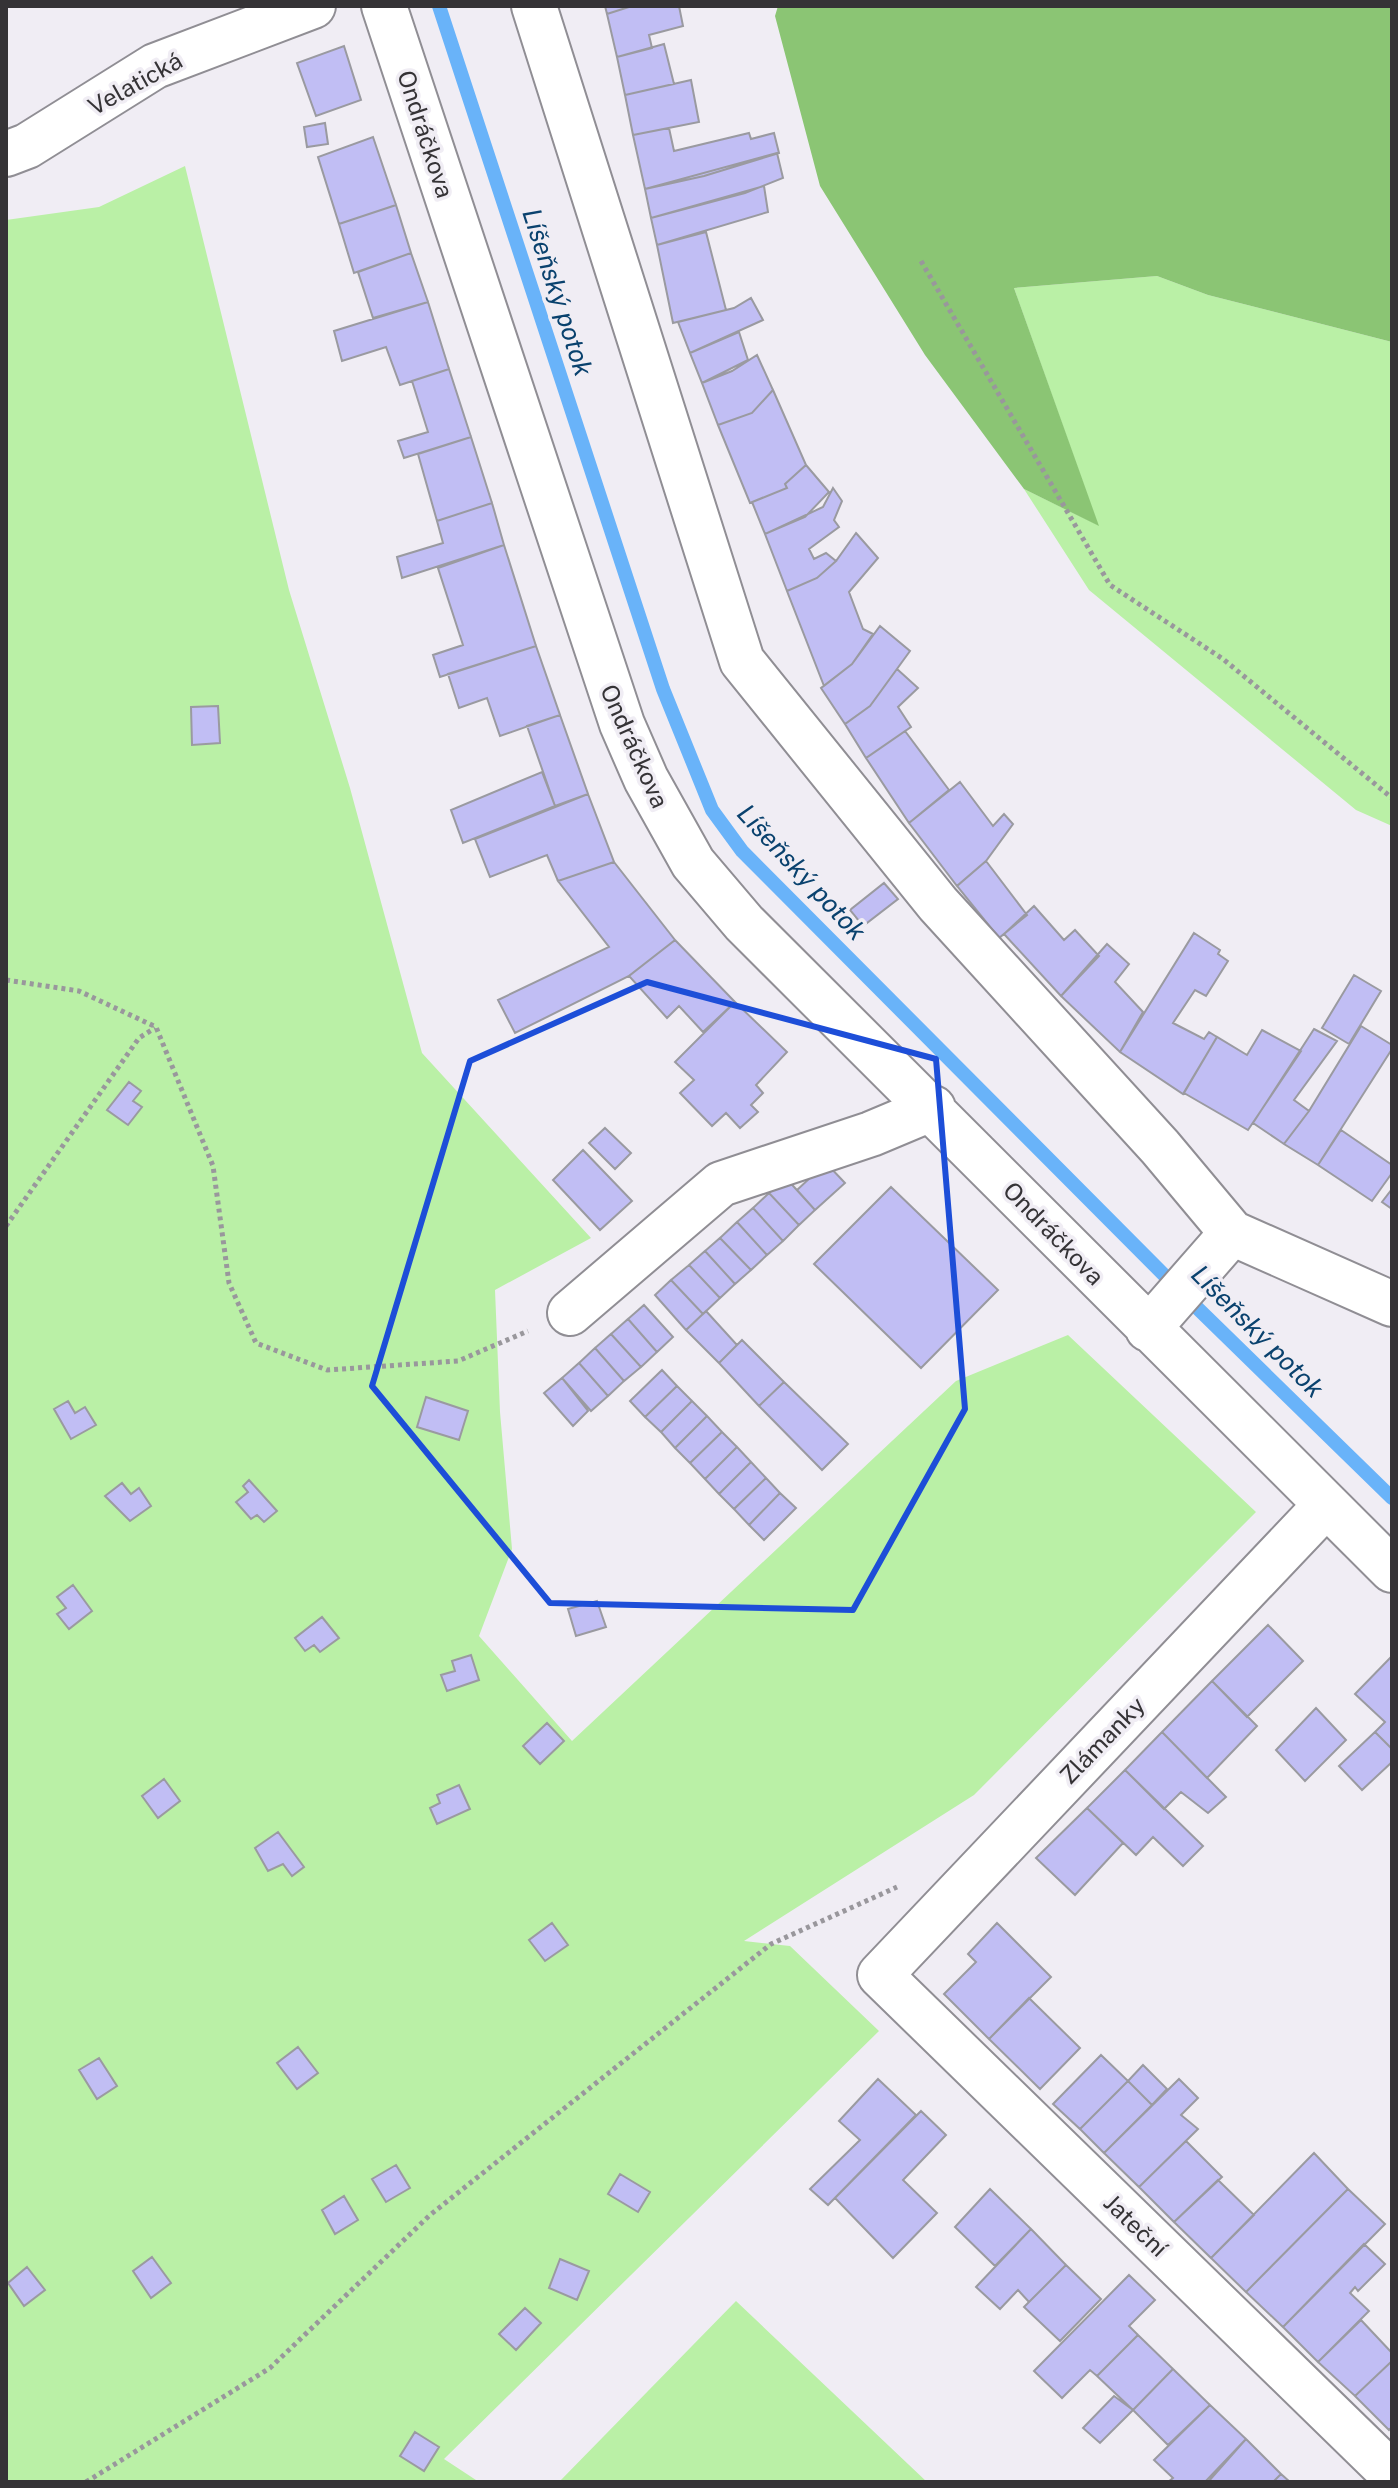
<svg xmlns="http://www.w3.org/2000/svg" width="1398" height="2488" viewBox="0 0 1398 2488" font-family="'Public Sans',sans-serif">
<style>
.green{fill:#baf0a6}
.forest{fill:#8bc574}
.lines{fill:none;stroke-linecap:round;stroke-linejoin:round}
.stream{stroke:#69b3f9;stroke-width:14}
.building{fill:#c1bef4;stroke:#9a9aa0;stroke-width:2}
.minor-casing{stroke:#908e94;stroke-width:48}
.path{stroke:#99979c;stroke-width:5;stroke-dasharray:4 4;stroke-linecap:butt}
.minor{stroke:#fff;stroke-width:44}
.marked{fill:none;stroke:#1d4ed8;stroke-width:6;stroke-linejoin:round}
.labels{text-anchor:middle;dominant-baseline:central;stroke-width:7;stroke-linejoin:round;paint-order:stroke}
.street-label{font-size:24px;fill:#353336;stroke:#f0edf4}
.water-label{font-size:26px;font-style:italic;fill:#0a426e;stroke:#f0edf4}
</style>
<rect width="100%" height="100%" fill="#f0edf4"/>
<path class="green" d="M 185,166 L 289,590 L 350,788 L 422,1053 L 591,1238 L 495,1290 L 500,1412 L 512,1549 L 479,1636 L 572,1741 L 956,1381 L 1068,1335 L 1256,1512 L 974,1795 L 744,1941 L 790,1946 L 879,2031 L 444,2459 L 479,2482 L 6,2482 L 6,220 L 99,207 Z
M 1157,276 L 1208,295 L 1392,342 L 1392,826 L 1356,810 L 1089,590 L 1024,489 L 1098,525 L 1014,288 Z
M 736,2301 L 927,2482 L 559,2482 Z"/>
<path class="forest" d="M 778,6 L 1392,6 L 1392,342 L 1208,295 L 1157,276 L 1014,288 L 1099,526 L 1024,489 L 925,355 L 820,186 L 775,16 Z"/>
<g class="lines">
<path class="stream" d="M 439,6 L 663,689 L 712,810 L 742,851 L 1184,1295 L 1392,1498"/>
</g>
<path class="building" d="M 605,6 L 632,6 L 607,14 Z
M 632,6 L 679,6 L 683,26 L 649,35 L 652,48 L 617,57 L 607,14 Z
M 664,44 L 674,84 L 625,95 L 617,57 Z
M 344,46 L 361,100 L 316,116 L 297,63 Z
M 691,80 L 699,122 L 633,135 L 625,95 Z
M 325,123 L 328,144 L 307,147 L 304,127 Z
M 669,128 L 674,151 L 749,133 L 751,139 L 774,133 L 779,153 L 704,176 L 645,189 L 633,135 Z
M 373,137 L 396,205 L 339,224 L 318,157 Z
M 777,153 L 783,178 L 745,193 L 651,218 L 645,189 Z
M 764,186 L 768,212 L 657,245 L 651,218 Z
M 396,205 L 411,253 L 354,273 L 339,224 Z
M 706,232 L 726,310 L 673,323 L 657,245 Z
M 411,253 L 428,302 L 373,318 L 358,272 Z
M 751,298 L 763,320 L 690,353 L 678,322 L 734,308 Z
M 428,302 L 449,369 L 400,385 L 386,347 L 342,361 L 334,331 Z
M 739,332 L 748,360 L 702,383 L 690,353 Z
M 757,355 L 773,390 L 752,413 L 718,425 L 702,383 L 732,371 Z
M 449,369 L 471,437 L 404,458 L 398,441 L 428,432 L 412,381 Z
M 773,390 L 806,465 L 785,484 L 787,488 L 750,503 L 718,425 L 752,413 Z
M 471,437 L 492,503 L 437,521 L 418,454 Z
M 806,465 L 829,492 L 805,517 L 765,534 L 752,502 L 787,488 L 785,484 Z
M 833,488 L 842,501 L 834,520 L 839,527 L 809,549 L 814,559 L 826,553 L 836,561 L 817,578 L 787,591 L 765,534 L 823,507 Z
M 492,503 L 504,545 L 402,578 L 397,557 L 443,543 L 437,521 Z
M 856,533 L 878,558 L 849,592 L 863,629 L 873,634 L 852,664 L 824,686 L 787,591 L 817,578 L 836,561 Z
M 504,545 L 536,646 L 440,677 L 433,655 L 463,645 L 438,568 Z
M 880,626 L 910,651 L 870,706 L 845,724 L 821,688 L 852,664 Z
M 536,646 L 560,715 L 500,736 L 487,698 L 459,708 L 448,674 Z
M 897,669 L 918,688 L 898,707 L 911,727 L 866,758 L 845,724 L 870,706 Z
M 218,706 L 220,743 L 192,745 L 191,707 Z
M 560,715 L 588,794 L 555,806 L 527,726 Z
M 905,731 L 949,790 L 909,823 L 866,758 Z
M 542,772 L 555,806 L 463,843 L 451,810 Z
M 960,782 L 993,826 L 1004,814 L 1013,824 L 986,861 L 957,886 L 909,823 Z
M 588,794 L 614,862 L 558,881 L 547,855 L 490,877 L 475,839 Z
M 986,861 L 1027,915 L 999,938 L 957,886 Z
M 614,862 L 675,940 L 629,976 L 515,1033 L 498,1000 L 609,947 L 558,881 Z
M 884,883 L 898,899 L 863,926 L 850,910 Z
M 1034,906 L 1064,940 L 1075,930 L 1099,956 L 1061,996 L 1004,934 Z
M 1194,933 L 1220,950 L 1218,954 L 1228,961 L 1206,996 L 1195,990 L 1173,1023 L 1204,1039 L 1209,1032 L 1217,1037 L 1183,1094 L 1120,1052 Z
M 675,940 L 735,1002 L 703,1032 L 679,1006 L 667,1018 L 629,976 Z
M 1107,944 L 1129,964 L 1115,982 L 1143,1012 L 1120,1052 L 1061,996 Z
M 1354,975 L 1381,991 L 1349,1044 L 1322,1028 Z
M 735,1002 L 787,1052 L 756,1085 L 763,1093 L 751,1105 L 758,1112 L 740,1128 L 726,1113 L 712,1126 L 680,1093 L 694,1080 L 675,1062 Z
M 1361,1026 L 1392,1045 L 1392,1049 L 1318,1165 L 1284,1144 L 1309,1111 Z
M 1314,1029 L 1337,1041 L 1294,1100 L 1309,1111 L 1284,1144 L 1253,1123 Z
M 1262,1030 L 1301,1051 L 1248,1130 L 1184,1093 L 1217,1037 L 1247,1055 Z
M 129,1082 L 141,1091 L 133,1101 L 142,1107 L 128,1125 L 107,1110 Z
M 605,1128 L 631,1153 L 615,1169 L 589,1143 Z
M 1341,1130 L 1392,1165 L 1392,1173 L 1372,1201 L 1318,1165 Z
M 583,1150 L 632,1201 L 600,1230 L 553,1180 Z
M 826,1163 L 845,1183 L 815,1210 L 797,1190 Z
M 785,1177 L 815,1210 L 799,1225 L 769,1193 Z
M 891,1187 L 998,1290 L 921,1368 L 814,1264 Z
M 1392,1189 L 1392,1209 L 1382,1202 Z
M 769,1193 L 799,1225 L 783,1241 L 753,1208 Z
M 753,1208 L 783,1241 L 767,1255 L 737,1222 Z
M 737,1222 L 767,1255 L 751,1270 L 720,1238 Z
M 720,1238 L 751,1270 L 735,1284 L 705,1251 Z
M 705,1251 L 735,1284 L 720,1298 L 689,1265 Z
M 689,1265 L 720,1298 L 703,1314 L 671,1280 Z
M 671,1280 L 703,1314 L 686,1330 L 655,1295 Z
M 644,1305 L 673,1337 L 657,1352 L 628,1319 Z
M 706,1311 L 737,1345 L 719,1363 L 686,1330 Z
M 628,1319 L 657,1352 L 641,1367 L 611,1334 Z
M 611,1334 L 641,1367 L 624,1381 L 595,1348 Z
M 742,1340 L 784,1382 L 759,1406 L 719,1363 Z
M 595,1348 L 624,1381 L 608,1396 L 579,1363 Z
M 579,1363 L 608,1396 L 591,1411 L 562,1378 Z
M 662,1370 L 677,1386 L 645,1417 L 630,1401 Z
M 562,1378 L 588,1411 L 573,1426 L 544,1393 Z
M 784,1382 L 848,1444 L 822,1470 L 759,1406 Z
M 677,1386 L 692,1401 L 661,1432 L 645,1417 Z
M 426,1397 L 468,1411 L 459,1440 L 417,1427 Z
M 68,1401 L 75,1413 L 85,1407 L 96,1425 L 71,1439 L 54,1409 Z
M 692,1401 L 707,1416 L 675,1448 L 661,1432 Z
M 707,1416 L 722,1432 L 690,1463 L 675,1448 Z
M 722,1432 L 737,1447 L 705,1479 L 690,1463 Z
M 737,1447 L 751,1462 L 719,1494 L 705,1479 Z
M 751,1462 L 766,1478 L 734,1509 L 719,1494 Z
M 766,1478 L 780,1493 L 749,1525 L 734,1509 Z
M 249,1480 L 277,1511 L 264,1522 L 257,1515 L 251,1519 L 236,1502 L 248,1492 L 243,1486 Z
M 122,1483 L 131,1494 L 139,1488 L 151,1506 L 130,1521 L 105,1496 Z
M 780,1493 L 796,1508 L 764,1540 L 749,1525 Z
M 73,1585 L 92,1611 L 69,1629 L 57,1614 L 66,1608 L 57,1597 Z
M 597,1601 L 606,1627 L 576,1636 L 568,1609 Z
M 322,1617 L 339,1638 L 320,1652 L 314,1645 L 305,1651 L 295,1638 Z
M 1268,1625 L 1303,1661 L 1247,1717 L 1212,1681 Z
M 471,1655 L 479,1680 L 447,1691 L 441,1675 L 455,1671 L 452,1661 Z
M 1392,1656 L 1392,1749 L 1375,1732 L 1385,1722 L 1355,1694 Z
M 1212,1681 L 1257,1726 L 1207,1778 L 1162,1732 Z
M 1316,1708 L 1346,1740 L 1305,1781 L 1276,1750 Z
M 547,1723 L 564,1741 L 540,1764 L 523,1746 Z
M 1162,1732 L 1226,1797 L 1208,1813 L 1181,1792 L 1164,1809 L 1125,1770 Z
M 1375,1732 L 1392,1749 L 1392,1762 L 1362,1790 L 1339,1766 Z
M 1125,1770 L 1203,1846 L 1183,1866 L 1153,1837 L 1136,1855 L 1087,1808 Z
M 164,1779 L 180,1801 L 158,1818 L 142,1796 Z
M 459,1785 L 470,1809 L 437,1824 L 430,1808 L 440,1803 L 437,1795 Z
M 1087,1808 L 1123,1843 L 1075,1895 L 1036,1858 Z
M 278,1832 L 304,1867 L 292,1876 L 283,1864 L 268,1871 L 255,1848 Z
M 552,1923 L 568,1945 L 545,1961 L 529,1940 Z
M 997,1923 L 1051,1977 L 989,2039 L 944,1994 L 976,1962 L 968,1954 Z
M 1029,1998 L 1080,2048 L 1040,2089 L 989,2039 Z
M 298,2047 L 318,2073 L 297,2089 L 277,2063 Z
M 1101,2055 L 1128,2081 L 1080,2129 L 1053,2104 Z
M 99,2058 L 117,2086 L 97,2099 L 79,2070 Z
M 1143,2065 L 1167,2089 L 1152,2105 L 1128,2081 Z
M 878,2079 L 916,2115 L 828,2205 L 810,2189 L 860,2140 L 839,2121 Z
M 1179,2079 L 1198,2098 L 1181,2115 L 1198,2129 L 1139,2187 L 1104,2153 Z
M 1128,2081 L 1152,2105 L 1104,2153 L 1080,2129 Z
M 921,2111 L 946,2135 L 903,2180 L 937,2213 L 893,2258 L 835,2198 Z
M 1186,2141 L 1222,2177 L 1174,2222 L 1139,2187 Z
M 1314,2153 L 1348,2189 L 1246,2292 L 1211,2258 Z
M 396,2165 L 410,2188 L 386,2202 L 372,2179 Z
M 620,2174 L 650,2192 L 638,2212 L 608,2194 Z
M 1218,2180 L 1254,2215 L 1211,2258 L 1174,2222 Z
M 990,2189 L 1031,2229 L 995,2266 L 955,2227 Z
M 1348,2189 L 1385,2224 L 1283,2327 L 1246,2292 Z
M 344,2196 L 358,2220 L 335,2234 L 322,2210 Z
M 1031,2229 L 1066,2265 L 1029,2302 L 1018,2290 L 1000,2309 L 976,2287 Z
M 1364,2244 L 1385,2264 L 1358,2291 L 1355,2287 L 1350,2293 L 1369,2311 L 1318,2362 L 1283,2327 Z
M 152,2257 L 171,2283 L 151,2298 L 133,2271 Z
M 560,2259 L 589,2271 L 577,2300 L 549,2288 Z
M 1066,2265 L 1101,2299 L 1060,2341 L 1024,2307 Z
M 27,2267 L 45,2290 L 24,2306 L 8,2283 Z
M 1129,2275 L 1155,2300 L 1129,2326 L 1138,2335 L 1097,2376 L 1090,2370 L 1062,2398 L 1034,2371 Z
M 525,2308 L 541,2323 L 516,2350 L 499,2334 Z
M 1361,2320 L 1392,2353 L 1392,2361 L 1355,2396 L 1318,2362 Z
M 1138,2335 L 1173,2369 L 1133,2410 L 1097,2376 Z
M 1392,2361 L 1392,2427 L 1389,2430 L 1355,2396 Z
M 1173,2369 L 1210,2405 L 1168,2445 L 1133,2410 Z
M 1114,2396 L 1133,2410 L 1100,2443 L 1083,2428 Z
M 1210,2405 L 1246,2439 L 1205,2482 L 1168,2482 L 1173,2478 L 1154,2460 Z
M 415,2432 L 439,2447 L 424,2471 L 400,2456 Z
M 1246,2439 L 1281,2474 L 1273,2482 L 1208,2482 Z
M 1281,2474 L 1290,2482 L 1273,2482 Z"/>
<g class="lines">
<g class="minor-casing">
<path id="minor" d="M 384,6 L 622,724 L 646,779 L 693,863 L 744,923 L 1392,1570
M 534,6 L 742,661 L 938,904 L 1160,1147 L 1232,1233
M 6,154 L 27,146 L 155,66 L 313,6
M 570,1313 L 721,1184 L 871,1134 L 933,1108
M 1148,1329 L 1232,1233 L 1392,1304
M 1326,1505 L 880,1975 L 1392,2474"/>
</g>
<path class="path" d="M 921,261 L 1110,585 L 1223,659 L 1392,798
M 6,980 L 79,991 L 156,1027 L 213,1166 L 229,1283 L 256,1343 L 327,1370 L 458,1361 L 528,1331
M 6,1226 L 139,1038 L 155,1028
M 86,2482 L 270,2368 L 430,2215 L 771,1944 L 897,1887"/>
<use href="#minor" class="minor"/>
</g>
<path class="marked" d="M 647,982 L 936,1059 L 965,1409 L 853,1610 L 550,1603 L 372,1386 L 470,1061 Z"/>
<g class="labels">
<g class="street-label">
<text transform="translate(135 83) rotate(-29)">Velatická</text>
<text transform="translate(426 134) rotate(72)">Ondráčkova</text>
<text transform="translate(635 746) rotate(66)">Ondráčkova</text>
<text transform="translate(1054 1233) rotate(46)">Ondráčkova</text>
<text transform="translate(1102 1740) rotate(-46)">Zlámanky</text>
<text transform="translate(1136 2225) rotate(44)">Jateční</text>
</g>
<g class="water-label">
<text transform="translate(558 292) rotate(72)">Líšeňský potok</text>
<text transform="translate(802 872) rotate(47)">Líšeňský potok</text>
<text transform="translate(1258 1331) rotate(45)">Líšeňský potok</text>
</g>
</g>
<rect width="1398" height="2488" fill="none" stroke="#353336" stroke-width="16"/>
</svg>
